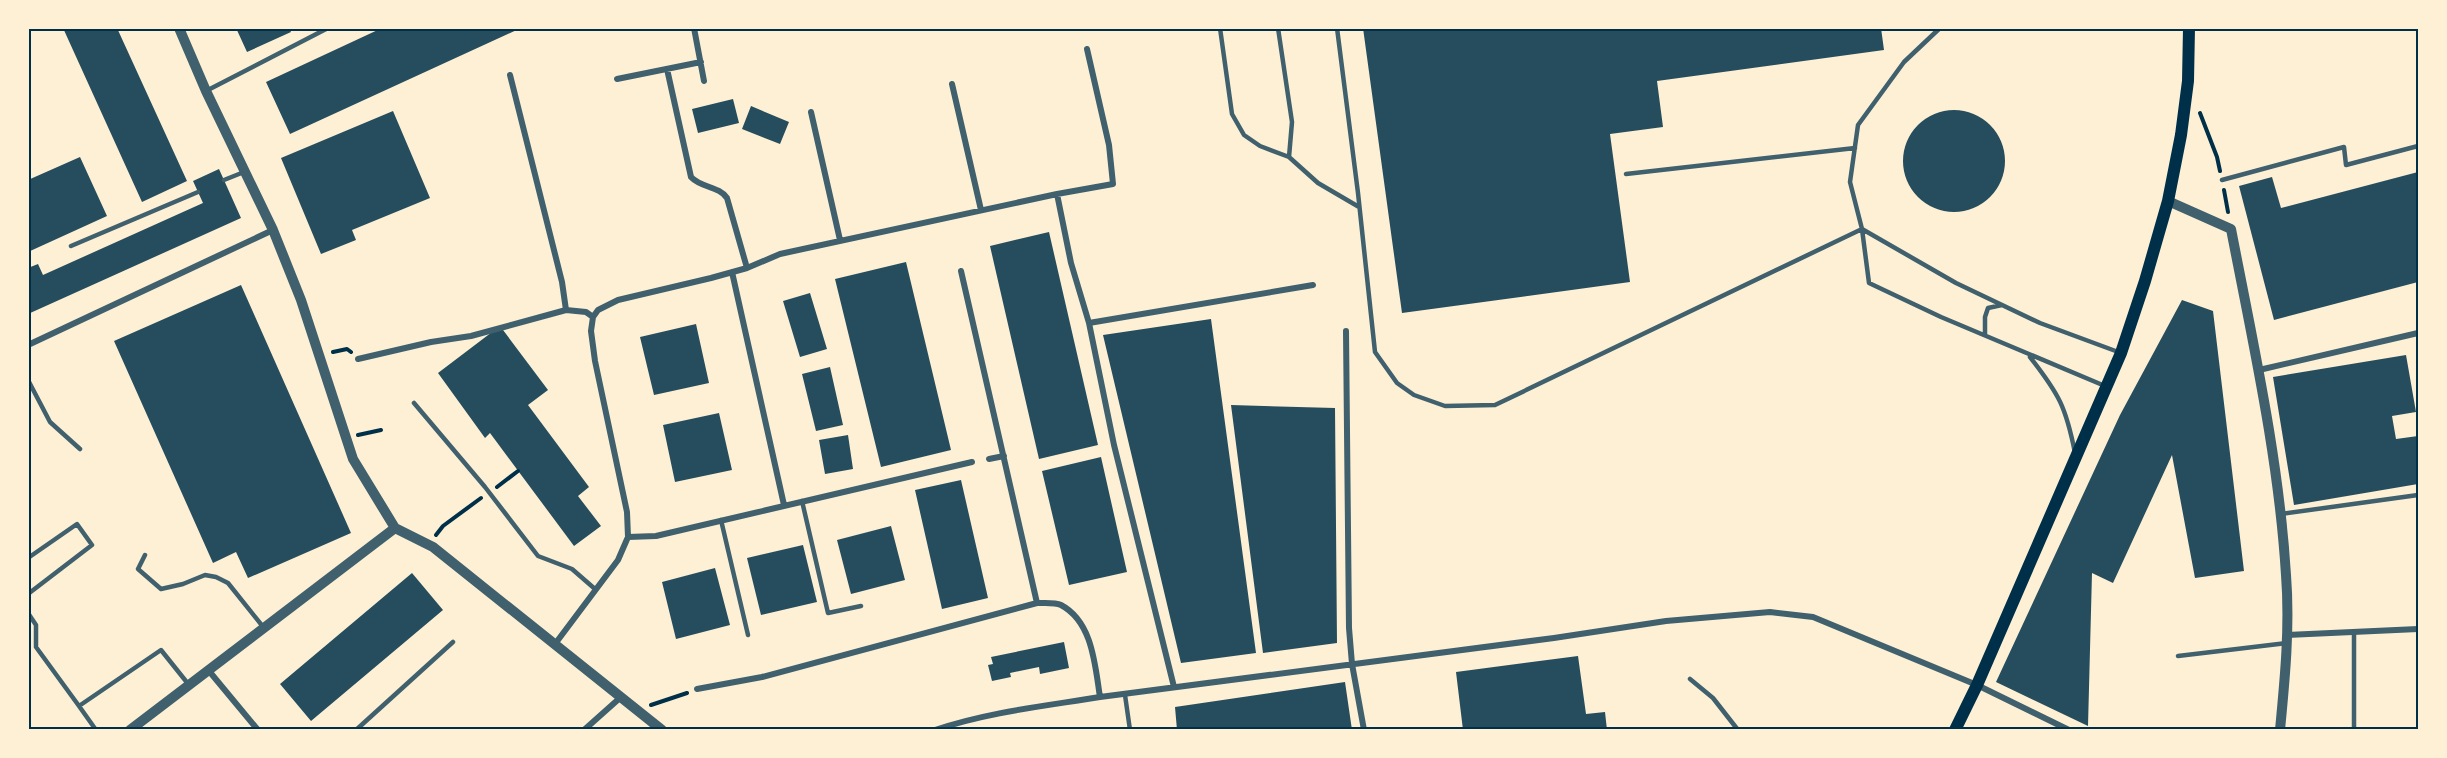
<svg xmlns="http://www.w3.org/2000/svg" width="2447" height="758" viewBox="0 0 2447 758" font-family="'Zilla Slab',serif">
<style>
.building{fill:#264d5e}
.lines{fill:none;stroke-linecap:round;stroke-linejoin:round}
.path{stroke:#003049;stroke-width:4}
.service{stroke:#3f606c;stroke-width:4.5}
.minor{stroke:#3f606c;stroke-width:6}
.tertiary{stroke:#3f606c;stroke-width:10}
.secondary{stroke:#003049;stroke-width:12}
.neatline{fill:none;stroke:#003049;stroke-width:2}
</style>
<rect width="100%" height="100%" fill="#fdf0d5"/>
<path class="building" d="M 63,28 L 117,28 L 187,181 L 142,202 Z
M 236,28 L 289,28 L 291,32 L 247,52 Z
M 382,28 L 521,28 L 290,134 L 266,82 Z
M 1363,28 L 1881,28 L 1884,50 L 1657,81 L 1663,127 L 1610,134 L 1630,282 L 1402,313 Z
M 733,99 L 739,123 L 698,133 L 692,109 Z
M 751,106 L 789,122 L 780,144 L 742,129 Z
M1903 161a51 51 0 1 1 102 0a51 51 0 1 1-102 0Z
M 393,111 L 430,198 L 352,230 L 356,240 L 321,254 L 281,158 Z
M 80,157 L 107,216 L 28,252 L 28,180 Z
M 219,169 L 241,218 L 28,314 L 28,268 L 38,264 L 43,275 L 203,203 L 193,181 Z
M 2418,172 L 2418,282 L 2274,320 L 2239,186 L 2272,177 L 2281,208 Z
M 1049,232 L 1098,445 L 1039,459 L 990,246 Z
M 906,262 L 951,450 L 881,467 L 835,279 Z
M 241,285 L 351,533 L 248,578 L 236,552 L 213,563 L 114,341 Z
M 810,293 L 827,349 L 800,357 L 783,301 Z
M 2182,300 L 2213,311 L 2244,571 L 2195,578 L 2172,455 L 2113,583 L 2092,573 L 2088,726 L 1996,682 L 2120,415 Z
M 1211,319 L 1256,653 L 1181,663 L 1103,335 Z
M 696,324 L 709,383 L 654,395 L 640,337 Z
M 500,326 L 548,390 L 528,405 L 589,487 L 578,496 L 601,526 L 574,546 L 490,433 L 485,438 L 438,373 Z
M 2406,355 L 2416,412 L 2392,416 L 2396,439 L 2418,436 L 2418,484 L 2294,505 L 2273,377 Z
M 830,367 L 843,425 L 816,431 L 802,374 Z
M 1231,405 L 1335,408 L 1337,643 L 1263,653 Z
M 719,413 L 732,470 L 675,482 L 663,425 Z
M 848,435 L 853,469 L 825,474 L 819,440 Z
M 1101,457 L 1127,572 L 1069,585 L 1042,471 Z
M 961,480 L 988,598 L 942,609 L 915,490 Z
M 891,526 L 905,580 L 851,594 L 837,540 Z
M 803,545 L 817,602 L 761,615 L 747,558 Z
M 715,568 L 730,625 L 676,639 L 662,582 Z
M 412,573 L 443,610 L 311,721 L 280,684 Z
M 1064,642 L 1069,668 L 1040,674 L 1039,667 L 1010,673 L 1011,677 L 992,681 L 988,665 L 993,664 L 991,657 Z
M 1578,656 L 1586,714 L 1605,712 L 1607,730 L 1463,730 L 1456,672 Z
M 1345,682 L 1352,730 L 1177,730 L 1175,707 Z"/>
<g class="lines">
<path class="path" d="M 2200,113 L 2217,157 L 2220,171
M 2224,190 L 2228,212
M 333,352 L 347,349 L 351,352
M 358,435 L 381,430
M 497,487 L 518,471
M 436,535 L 443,526 L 481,498
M 651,705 L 687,693"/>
<path class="service" d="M 1220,28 L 1232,114 L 1244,135 L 1260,146 L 1289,157 L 1318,183 L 1359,207
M 1278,28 L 1292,122 L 1289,157
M 1337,28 L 1358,193 L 1375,352 L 1397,383 L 1414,395 L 1445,406 L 1495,405 L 1862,229
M 1940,28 L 1904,62 L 1858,125 L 1850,182 L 1862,229 L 1869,283 L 1941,317 L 2105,386
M 206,91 L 328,28
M 1626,174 L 1855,148
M 224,180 L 244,172
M 2222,180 L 2344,147 L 2346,165 L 2418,146
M 1862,229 L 1956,283 L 2040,323 L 2121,353
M 71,246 L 198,192
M 1985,334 L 1985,317 L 1988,308 L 2002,305
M 2030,357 C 2059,394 2066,407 2075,453
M 28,380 L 50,422 L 80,449
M 414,403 L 485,487 L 538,556 L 572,569 L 595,589
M 802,501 L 828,613 L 861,606
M 2281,514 L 2418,495
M 721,520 L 748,635
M 145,555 L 138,569 L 161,589 L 183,584 L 205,575 L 216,577 L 228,583 L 264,628
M 28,558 L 77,524 L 92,545 L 28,594
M 28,613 L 36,625 L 36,647 L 79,706
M 2354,633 L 2354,730
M 2178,656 L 2287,643
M 1690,679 L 1713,698 L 1738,730
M 1125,695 L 1130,730
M 96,730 L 79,706 L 161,650 L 189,685
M 356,730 L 453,642"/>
<path class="minor" d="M 694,28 L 704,81
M 667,69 L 691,177 C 701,188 719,186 727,198 L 747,268
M 510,75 L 562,282 L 566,310
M 617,79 L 701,62
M 952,84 L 981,210
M 811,112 L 840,240
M 1057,194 L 1071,263 L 1089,323 L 1114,445 L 1174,687
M 961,271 L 1037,603
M 732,272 L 784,505
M 1089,323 L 1313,285
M 1346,331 L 1349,628 L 1352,664 L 1364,730
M 28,345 L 273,230
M 358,359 L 431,342 L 471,336 L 566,310 L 586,312 L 593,317
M 2259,370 L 2418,333
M 989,459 L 1004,456
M 628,537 L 656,536 L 972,462
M 2287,635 L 2418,629
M 555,644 L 618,560 L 628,537 L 627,512 L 595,361 L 591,331 L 593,317 L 598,310 L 618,300 L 711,278 L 747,268 L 780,254 L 1057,194 L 1113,184 L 1109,145 L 1087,49
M 209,671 L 258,730
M 697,689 L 762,677 L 1037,603 C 1044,603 1055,602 1061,605 C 1093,622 1095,666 1100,697
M 584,730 L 621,697
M 935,730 C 988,712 1045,706 1100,697 L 1554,638 L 1666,621 L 1770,612 L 1813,617 L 1977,685 L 2069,730"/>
<path class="tertiary" d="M 179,28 L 206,91 L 273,230 L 301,300 L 353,459 L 395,528
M 2168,201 L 2231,229 C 2253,343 2279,459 2286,575 C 2290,626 2285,678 2280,730
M 395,528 L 433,547 L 662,730
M 130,730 L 395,528"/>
<path class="secondary" d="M 1955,730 L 1977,685 L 2121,353 L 2145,281 L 2168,201 L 2181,135 L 2188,81 L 2189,28"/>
</g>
<rect width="2447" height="758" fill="none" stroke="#fdf0d5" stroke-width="60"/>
<rect x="30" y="30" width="2387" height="698" class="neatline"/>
</svg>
